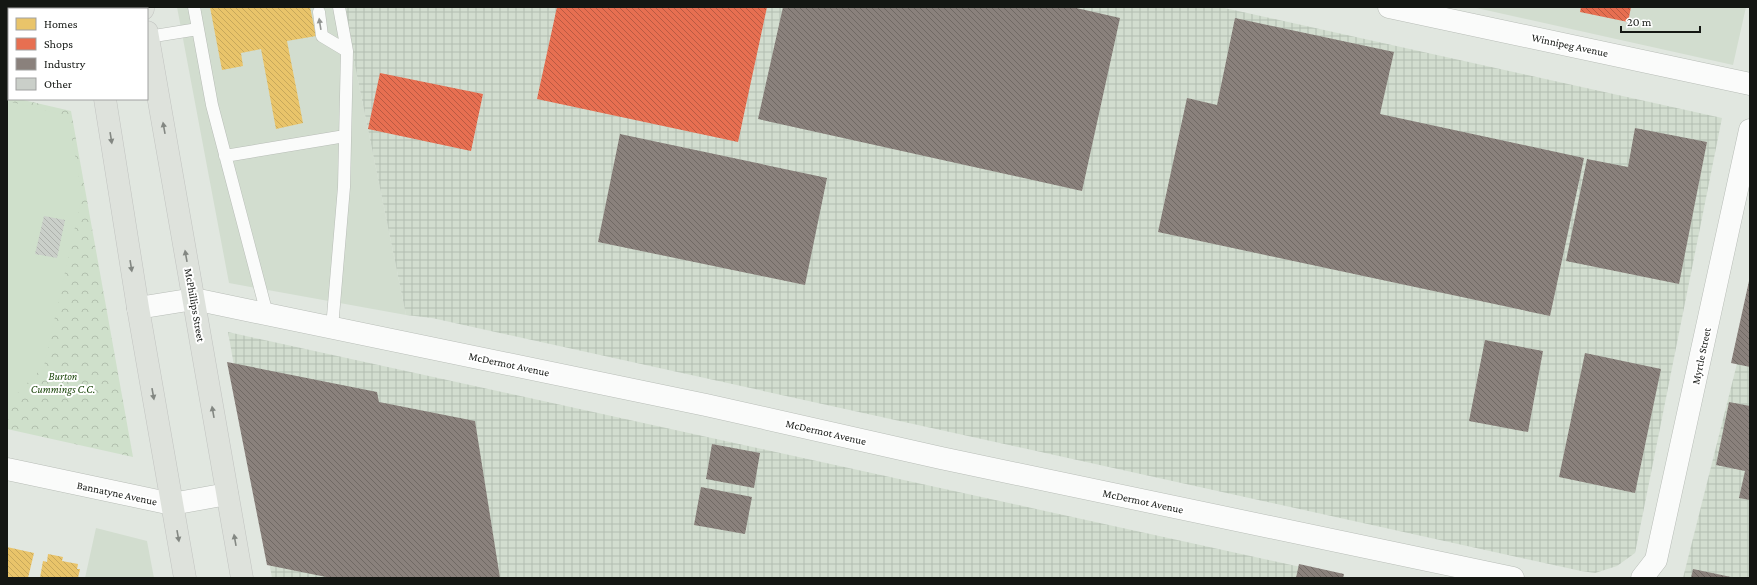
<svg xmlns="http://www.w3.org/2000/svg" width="1757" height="585" viewBox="0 0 1757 585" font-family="'Crimson Pro',serif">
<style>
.built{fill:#d2ddcf}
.industrial{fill:url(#industrial-grid)}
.park{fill:url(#park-crowns)}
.pitch{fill:#cfe0cb}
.homes{fill:url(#homes-back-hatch)}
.shops{fill:url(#shops-back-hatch)}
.industry{fill:url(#industry-back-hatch)}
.building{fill:url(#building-back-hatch)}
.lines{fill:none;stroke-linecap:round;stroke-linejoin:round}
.lane-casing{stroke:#b8bdb7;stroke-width:13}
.street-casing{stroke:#b8bdb7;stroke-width:23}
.secondary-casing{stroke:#b8bdb7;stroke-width:23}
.primary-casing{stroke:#c1c3c0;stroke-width:23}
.lane{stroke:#fafbfa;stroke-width:12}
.street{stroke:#fafbfa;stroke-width:22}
.secondary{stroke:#fafbfa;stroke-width:22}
.primary{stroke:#dee2dc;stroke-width:22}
.oneway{fill:#929492}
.oneway2{fill:#838782}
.labels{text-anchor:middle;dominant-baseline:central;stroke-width:4;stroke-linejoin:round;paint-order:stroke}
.street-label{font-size:11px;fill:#141713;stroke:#fff}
.park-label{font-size:11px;font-style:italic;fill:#1f490e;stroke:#fff}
</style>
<defs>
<pattern id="industrial-grid" width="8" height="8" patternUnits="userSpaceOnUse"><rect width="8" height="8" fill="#d2ddcf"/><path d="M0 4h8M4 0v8" fill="none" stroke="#b3bdb1"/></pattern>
<pattern id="park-crowns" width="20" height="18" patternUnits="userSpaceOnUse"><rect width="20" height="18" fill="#cfe0cb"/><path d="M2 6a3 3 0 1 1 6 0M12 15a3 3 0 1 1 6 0" fill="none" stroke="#b1bfad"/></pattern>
<pattern id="homes-back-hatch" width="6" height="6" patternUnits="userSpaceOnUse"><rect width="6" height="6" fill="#e9c46a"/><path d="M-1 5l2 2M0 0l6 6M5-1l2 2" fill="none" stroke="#c7a85b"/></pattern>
<pattern id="shops-back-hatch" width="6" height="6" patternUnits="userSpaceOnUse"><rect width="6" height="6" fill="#e76f51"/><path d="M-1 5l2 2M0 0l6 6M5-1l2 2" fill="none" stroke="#ba5a42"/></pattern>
<pattern id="industry-back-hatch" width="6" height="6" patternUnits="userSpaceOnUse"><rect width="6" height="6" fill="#8a817c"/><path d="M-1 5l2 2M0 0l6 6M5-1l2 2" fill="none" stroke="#706964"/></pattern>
<pattern id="building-back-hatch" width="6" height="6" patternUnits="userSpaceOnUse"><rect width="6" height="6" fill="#cacfc9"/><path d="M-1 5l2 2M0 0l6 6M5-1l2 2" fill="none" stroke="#adb1ac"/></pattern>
</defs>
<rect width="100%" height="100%" fill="#e1e7e0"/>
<path class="built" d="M 177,7 L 343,7 L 406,315 L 229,283 Z
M 1472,7 L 1746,7 L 1733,65 Z
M 96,528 L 147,541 L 154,578 L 85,578 Z"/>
<path class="industrial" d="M 343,7 L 1220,7 L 1722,118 L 1635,553 L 1617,566 L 1595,573 L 1581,571 L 432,318 L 406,315 Z
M 1750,312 L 1750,578 L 1683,578 Z
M 228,332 L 1351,578 L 272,578 Z"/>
<path class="park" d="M 7,96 L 9,97 L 9,99 L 19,99 L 71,111 L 133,457 L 7,429 Z"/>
<path class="pitch" d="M 7,101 L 61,114 L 69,121 L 82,196 L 44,366 L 7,404 Z"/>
<path class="homes" d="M 210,7 L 310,7 L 316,36 L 287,41 L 303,123 L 276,129 L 261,49 L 241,53 L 243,66 L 222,70 Z
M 7,547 L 34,553 L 28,578 L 7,578 Z
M 48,554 L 63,557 L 62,561 L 78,564 L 77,569 L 80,569 L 78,578 L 40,578 L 43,561 L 47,562 Z"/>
<path class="shops" d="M 7,7 L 41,7 L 41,9 L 9,10 L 7,9 Z
M 557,7 L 767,7 L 738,142 L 537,99 Z
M 1581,7 L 1631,7 L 1628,22 L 1580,12 Z
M 380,73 L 483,94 L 471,151 L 368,129 Z"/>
<path class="industry" d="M 783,7 L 1072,7 L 1120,18 L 1082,191 L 758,119 Z
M 1235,18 L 1394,52 L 1380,114 L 1584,158 L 1550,316 L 1158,232 L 1187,98 L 1217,105 Z
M 1635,128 L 1707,142 L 1679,284 L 1566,261 L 1587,159 L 1628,167 Z
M 620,134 L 827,178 L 805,285 L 598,242 Z
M 1749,281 L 1750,281 L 1750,367 L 1731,363 Z
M 1485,340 L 1543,351 L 1528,432 L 1469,421 Z
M 1585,353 L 1661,369 L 1635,493 L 1559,477 Z
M 227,362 L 377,392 L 379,402 L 475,421 L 500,578 L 331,578 L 267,565 Z
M 1729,402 L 1750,406 L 1750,500 L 1739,498 L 1745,471 L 1716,465 Z
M 712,444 L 760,453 L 754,488 L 706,479 Z
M 701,487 L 752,497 L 745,534 L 694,525 Z
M 1299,564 L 1344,574 L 1343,578 L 1296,578 Z
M 1693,569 L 1731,577 L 1731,578 L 1691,578 Z"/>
<path class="building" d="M 44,216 L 65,220 L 57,258 L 35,254 Z"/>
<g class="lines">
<g class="lane-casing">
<path id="lane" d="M 194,7 L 212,105 L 267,314
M 319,12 L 322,36 L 347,51
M 148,37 L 198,29
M 225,156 L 345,136
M 332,328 L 344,187 L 347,51 L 339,7"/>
</g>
<g class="street-casing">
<path id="street" d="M 1389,7 L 1750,84
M 138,308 L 194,299 L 213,303 L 706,405 L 941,458 L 1513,578
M 7,469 L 172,504 L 227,494
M 1642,578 L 1656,560 L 1750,130"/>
</g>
<g class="secondary-casing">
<path id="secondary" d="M 7,53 L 9,53"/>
</g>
<g class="primary-casing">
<path id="primary" d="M 89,7 L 89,9
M 143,7 L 143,9
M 147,32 L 242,578
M 105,99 L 138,308 L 185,578"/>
</g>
<use href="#lane" class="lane"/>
<use href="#street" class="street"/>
<use href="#secondary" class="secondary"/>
<use href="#primary" class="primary"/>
</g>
<defs><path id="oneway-solid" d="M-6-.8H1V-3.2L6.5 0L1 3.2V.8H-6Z"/></defs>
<use class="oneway" href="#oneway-solid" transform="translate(320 24) rotate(-99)"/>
<g class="oneway2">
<use href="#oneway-solid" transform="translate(164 128) rotate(-100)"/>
<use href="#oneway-solid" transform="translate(111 138) rotate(81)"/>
<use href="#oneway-solid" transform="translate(186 256) rotate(-100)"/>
<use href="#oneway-solid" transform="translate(131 266) rotate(81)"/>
<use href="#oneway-solid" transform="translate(153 394) rotate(80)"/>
<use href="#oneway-solid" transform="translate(213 412) rotate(-100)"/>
<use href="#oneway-solid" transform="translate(178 536) rotate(80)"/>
<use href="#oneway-solid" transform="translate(235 540) rotate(-100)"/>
</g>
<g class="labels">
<g class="street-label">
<text transform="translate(1570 45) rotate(12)">Winnipeg Avenue</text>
<text transform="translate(195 305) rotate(80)">McPhillips Street</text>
<text transform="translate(1701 356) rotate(-78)">Myrtle Street</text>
<text transform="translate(509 364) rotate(12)">McDermot Avenue</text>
<text transform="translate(826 432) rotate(13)">McDermot Avenue</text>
<text transform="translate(117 493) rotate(12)">Bannatyne Avenue</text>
<text transform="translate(1143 501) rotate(12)">McDermot Avenue</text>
</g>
<g class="park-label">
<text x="63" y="376">Burton<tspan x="63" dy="13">Cummings C.C.</tspan></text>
</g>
</g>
<rect width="1757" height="585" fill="none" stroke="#141713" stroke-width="16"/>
<rect x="8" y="8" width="140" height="92" fill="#ffffff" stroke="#a1a2a1"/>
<rect x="16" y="18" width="20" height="12" fill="#e9c46a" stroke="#a1a2a1"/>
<text x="44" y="28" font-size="12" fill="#141713">Homes</text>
<rect x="16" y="38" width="20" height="12" fill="#e76f51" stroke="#a1a2a1"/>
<text x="44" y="48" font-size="12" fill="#141713">Shops</text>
<rect x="16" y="58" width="20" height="12" fill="#8a817c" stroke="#a1a2a1"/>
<text x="44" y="68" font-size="12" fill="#141713">Industry</text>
<rect x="16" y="78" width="20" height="12" fill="#cacfc9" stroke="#a1a2a1"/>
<text x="44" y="88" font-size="12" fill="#141713">Other</text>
<path d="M1621 26v6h79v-6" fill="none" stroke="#141713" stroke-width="2"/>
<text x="1627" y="26" font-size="12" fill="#141713" stroke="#ffffff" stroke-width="3" paint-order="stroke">20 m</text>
</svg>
